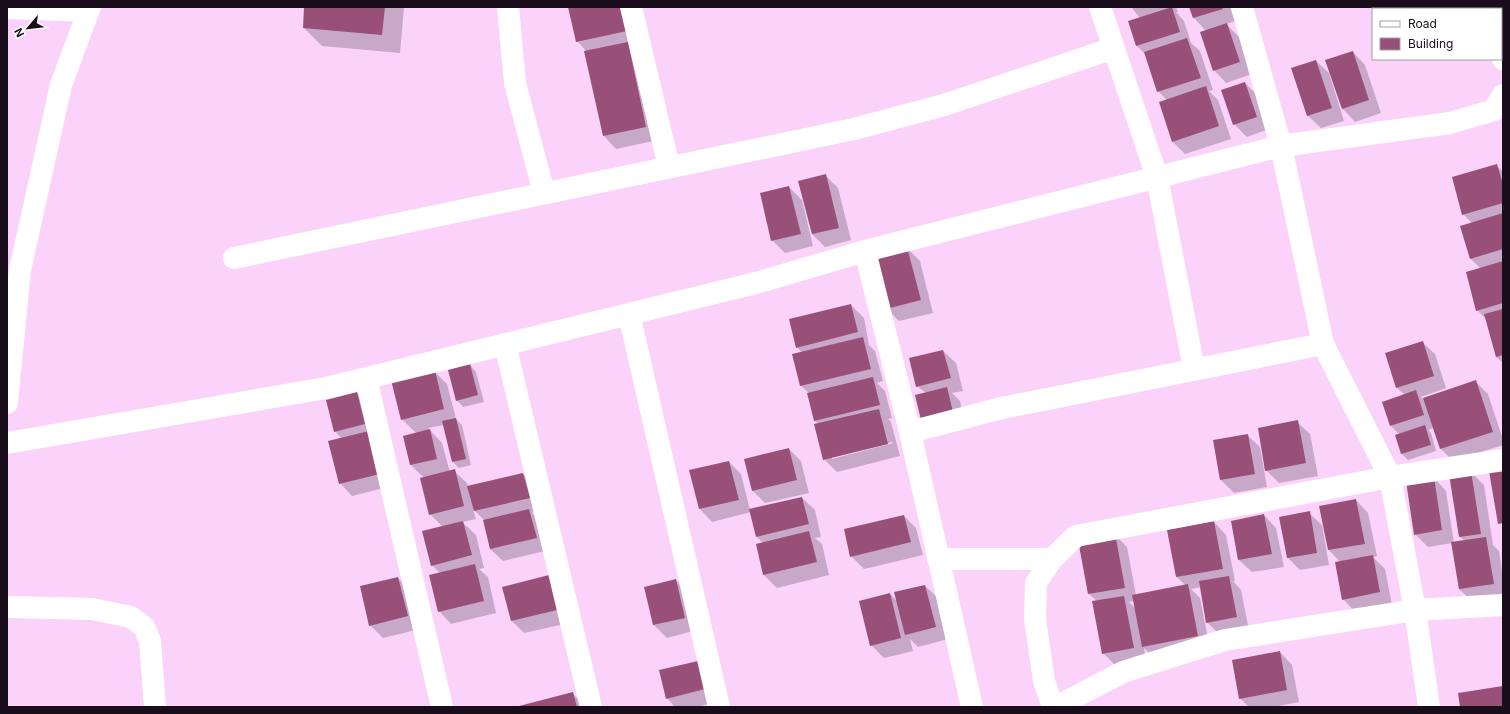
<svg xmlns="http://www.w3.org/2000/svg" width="1510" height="714" viewBox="0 0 1510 714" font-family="Inter,sans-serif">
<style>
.shadow{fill:#0003;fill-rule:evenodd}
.building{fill:#985078}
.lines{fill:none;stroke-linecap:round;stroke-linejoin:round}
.street{stroke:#fff;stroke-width:22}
.secondary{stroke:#fff;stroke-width:22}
</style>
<rect width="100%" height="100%" fill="#fbd2fa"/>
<path class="shadow" d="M 305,7 L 404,7 L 400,53 L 322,46 L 304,28 Z
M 570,7 L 631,7 L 658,140 L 616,149 L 604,136 L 586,52 L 587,52 L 577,41 Z
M 1131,7 L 1176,7 L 1178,12 L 1176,12 L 1184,21 L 1191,43 L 1200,51 L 1213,90 L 1209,91 L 1218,100 L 1231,139 L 1185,154 L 1172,141 L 1167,100 L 1158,91 L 1146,55 L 1137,46 L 1140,18 Z
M 1190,7 L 1230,7 L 1235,21 L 1226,24 L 1239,37 L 1252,74 L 1226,83 L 1214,70 L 1206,31 L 1194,18 Z
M 1353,52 L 1365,65 L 1381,113 L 1355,122 L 1343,109 L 1327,61 Z
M 1316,61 L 1329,73 L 1344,121 L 1321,128 L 1308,116 L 1292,69 Z
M 1245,83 L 1258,96 L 1269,129 L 1247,137 L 1234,124 Z
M 1497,166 L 1503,172 L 1503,363 L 1496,357 L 1487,320 L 1477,310 L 1481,269 L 1471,259 L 1461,227 L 1473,224 L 1463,214 Z
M 825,175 L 838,188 L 851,240 L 825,247 L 812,234 L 799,182 Z
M 789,187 L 802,200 L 813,246 L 785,253 L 772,240 Z
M 907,248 L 920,261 L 933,313 L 899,321 L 887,309 Z
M 851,305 L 864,318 L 869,345 L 875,351 L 883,381 L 877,383 L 885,391 L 892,418 L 888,419 L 891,422 L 900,456 L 837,472 L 824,459 L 818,424 L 815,421 L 809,393 L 801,386 L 802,353 L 797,347 ZM 892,442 L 893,443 L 832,459 L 832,457 Z
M 1422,342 L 1435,354 L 1446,388 L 1421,397 L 1423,399 L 1475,381 L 1488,394 L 1503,440 L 1503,445 L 1453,461 L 1441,449 L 1433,428 L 1428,430 L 1431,433 L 1436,451 L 1408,460 L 1402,454 L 1396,436 L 1400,435 L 1391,426 L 1405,395 L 1397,388 L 1386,354 Z
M 943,351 L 956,363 L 963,391 L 952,393 L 960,401 L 965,424 L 917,386 Z
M 470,365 L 476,372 L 484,402 L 463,407 L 457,400 Z
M 434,371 L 447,384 L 456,419 L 462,425 L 471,465 L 459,468 L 453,462 L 444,425 L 428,428 L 442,443 L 450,472 L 454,471 L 467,483 L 468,487 L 523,474 L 536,486 L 542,510 L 532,513 L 542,522 L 549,550 L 503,561 L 490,549 L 485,521 L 473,509 L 476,519 L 462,522 L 476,535 L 484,568 L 479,569 L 488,577 L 496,613 L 451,624 L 439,611 L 440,573 L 432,565 L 443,527 L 430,514 L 424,478 L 411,465 L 404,436 L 416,433 L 402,419 Z
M 357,393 L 369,406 L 392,486 L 352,496 L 340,483 L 342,439 L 335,431 Z
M 1297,422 L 1310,434 L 1318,476 L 1279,483 L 1266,470 Z
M 1247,435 L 1260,447 L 1267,487 L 1234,493 L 1221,480 L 1214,441 Z
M 789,449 L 801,461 L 809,493 L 765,503 L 752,490 Z
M 729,462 L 741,474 L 750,510 L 802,498 L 815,510 L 821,537 L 815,538 L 822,544 L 829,575 L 777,588 L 764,575 L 757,544 L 763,543 L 757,537 L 751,512 L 712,522 L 700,509 L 690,471 Z
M 1471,472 L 1484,485 L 1493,545 L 1499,551 L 1503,578 L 1503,597 L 1472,601 L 1459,589 L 1452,543 L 1428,547 L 1415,534 L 1434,478 L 1446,491 L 1454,543 L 1465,541 L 1460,537 Z
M 1356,500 L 1368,513 L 1377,556 L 1373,557 L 1385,569 L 1392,605 L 1355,612 L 1343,599 L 1340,562 L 1329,550 L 1320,507 Z
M 1309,513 L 1322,525 L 1329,565 L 1300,570 L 1288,558 Z
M 1264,515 L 1276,528 L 1284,567 L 1252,572 L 1239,560 Z
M 904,516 L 916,528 L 923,555 L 864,569 L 851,556 Z
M 1214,522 L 1226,535 L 1235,581 L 1233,581 L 1241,590 L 1249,630 L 1220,635 L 1207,622 L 1201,587 L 1191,589 L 1200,598 L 1210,649 L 1155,659 L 1144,648 L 1146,660 L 1116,666 L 1103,653 L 1097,601 L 1089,594 L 1079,541 L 1114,534 L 1127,547 L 1136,595 L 1186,586 L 1177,577 ZM 1134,601 L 1135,608 L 1129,602 Z
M 548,577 L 569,623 L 524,633 L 512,621 Z
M 398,578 L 411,591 L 420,629 L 383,638 L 370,625 Z
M 676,580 L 688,593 L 697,630 L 667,638 L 654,625 L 645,588 Z
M 925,586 L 938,598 L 948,639 L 918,647 L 910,639 L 913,651 L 884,658 L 871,645 L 890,594 L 898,602 Z
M 1280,652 L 1292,665 L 1299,702 L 1273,707 L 1249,707 L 1240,698 Z
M 710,674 L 717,702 L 696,707 L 675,707 L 667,698 Z
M 573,694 L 586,707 L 521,707 Z"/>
<path class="building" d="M 304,7 L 385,7 L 382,35 L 303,28 Z
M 568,7 L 622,7 L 627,31 L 576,42 Z
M 1172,7 L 1180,32 L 1136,46 L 1128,21 Z
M 1189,7 L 1222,7 L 1223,9 L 1193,18 Z
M 1227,23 L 1240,62 L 1213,71 L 1200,32 Z
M 1187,38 L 1201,78 L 1157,92 L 1144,52 Z
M 628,42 L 646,127 L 603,136 L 584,51 Z
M 1353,51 L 1369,100 L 1342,109 L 1325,60 Z
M 1316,60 L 1332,108 L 1307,116 L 1291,68 Z
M 1245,82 L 1257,117 L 1233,125 L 1221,90 Z
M 1206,86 L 1219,126 L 1172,142 L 1159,102 Z
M 1497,164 L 1503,185 L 1503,203 L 1462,215 L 1452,177 Z
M 826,174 L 839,228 L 812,234 L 798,181 Z
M 789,186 L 801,234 L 771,241 L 760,193 Z
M 1503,213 L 1503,249 L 1470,259 L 1460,226 Z
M 907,247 L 921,300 L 886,309 L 873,255 Z
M 1503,261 L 1503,303 L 1476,311 L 1466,272 Z
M 851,304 L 858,332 L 796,348 L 789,319 Z
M 1503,309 L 1503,355 L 1496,357 L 1484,314 Z
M 863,337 L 871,369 L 800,386 L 792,354 Z
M 1423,341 L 1434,376 L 1396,388 L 1385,353 Z
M 943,350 L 951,378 L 916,387 L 909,358 Z
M 470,364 L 478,395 L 456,401 L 448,370 Z
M 435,370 L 444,409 L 401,420 L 391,380 Z
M 873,377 L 880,405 L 814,421 L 807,393 Z
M 1476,380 L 1493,432 L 1440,449 L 1423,398 Z
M 947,387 L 953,412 L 921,420 L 915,395 Z
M 1416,390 L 1424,415 L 1390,426 L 1382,402 Z
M 357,392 L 365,424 L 334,432 L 326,400 Z
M 879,409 L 888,444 L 823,460 L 814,424 Z
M 456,418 L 466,459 L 452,462 L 442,421 Z
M 1298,420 L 1306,463 L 1265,471 L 1258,428 Z
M 1425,425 L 1431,445 L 1401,454 L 1395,435 Z
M 430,429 L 437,459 L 410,465 L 403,436 Z
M 369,431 L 380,474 L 339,484 L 328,441 Z
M 1248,434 L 1255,474 L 1220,480 L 1213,440 Z
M 789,448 L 797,480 L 752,491 L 744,459 Z
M 729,461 L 739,500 L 699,509 L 689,470 Z
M 1503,468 L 1503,523 L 1498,524 L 1489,471 Z
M 455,469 L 464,506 L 429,515 L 420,478 Z
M 1471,471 L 1481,534 L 1459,537 L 1449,474 Z
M 523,473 L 530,498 L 474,511 L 467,486 Z
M 1434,477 L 1442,530 L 1414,535 L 1406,481 Z
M 802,497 L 809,524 L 756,537 L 749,509 Z
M 1356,499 L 1365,544 L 1328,550 L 1319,506 Z
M 529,509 L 537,538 L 490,549 L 483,520 Z
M 1310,511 L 1317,553 L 1287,558 L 1279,517 Z
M 1264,514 L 1272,554 L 1238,560 L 1231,521 Z
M 904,515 L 911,542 L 850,557 L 844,529 Z
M 463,521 L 472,555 L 431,566 L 422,531 Z
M 1214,521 L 1223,569 L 1176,577 L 1167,530 Z
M 809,531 L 817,562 L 763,575 L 756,544 Z
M 1115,533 L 1125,588 L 1088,594 L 1078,540 Z
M 1486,537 L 1494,584 L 1459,589 L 1451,542 Z
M 1373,555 L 1380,592 L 1342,600 L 1335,562 Z
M 475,564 L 484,601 L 438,612 L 429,575 Z
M 549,575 L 557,610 L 511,621 L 502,587 Z
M 1229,576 L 1237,617 L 1206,623 L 1199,581 Z
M 398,577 L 408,616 L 369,626 L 360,586 Z
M 676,579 L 685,618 L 653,625 L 644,587 Z
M 1188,584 L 1198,636 L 1142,647 L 1132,595 Z
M 925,585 L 936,627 L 905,635 L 894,592 Z
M 890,593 L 901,638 L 870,646 L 859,601 Z
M 1124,596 L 1134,648 L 1102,654 L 1092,601 Z
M 1280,651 L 1287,690 L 1239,699 L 1232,660 Z
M 698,661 L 705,689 L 666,699 L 659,670 Z
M 1503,686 L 1503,707 L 1460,707 L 1458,693 Z
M 573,692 L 577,707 L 520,707 L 519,706 Z"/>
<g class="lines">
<path class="street" d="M 508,7 L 515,83 L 544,193
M 631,7 L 669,167
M 1100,7 L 1157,177 L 1194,369
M 1242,7 L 1281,146 L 1450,123 L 1494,110 L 1503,95
M 1479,7 L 1480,9
M 7,8 L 88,11
M 1501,55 L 1503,59
M 865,251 L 910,432 L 972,707
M 234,258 L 854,129 L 944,105 L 1114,48
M 629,314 L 719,707
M 505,344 L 591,707
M 366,378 L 442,707
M 910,432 L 1002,408 L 1323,344
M 7,443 L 326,388 L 756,283 L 865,251 L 1281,146 L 1323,344 L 1390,477 L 1415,610 L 1429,707
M 938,559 L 1052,559
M 7,607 L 92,609 L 131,617 L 144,627 L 150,641 L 155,707
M 1053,707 L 1044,681 L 1035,619 L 1036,583 L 1052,559 L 1076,536 L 1390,477 L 1503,460
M 1056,707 L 1123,672 L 1225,640 L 1415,610 L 1503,605"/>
<path class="secondary" d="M 7,403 L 20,270 L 61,85 L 90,7"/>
</g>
<rect width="1510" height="714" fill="none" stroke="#1a0d1b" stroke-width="16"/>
<rect x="1372" y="8" width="130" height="52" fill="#ffffff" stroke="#a39ea4"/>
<rect x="1380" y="21" width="20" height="6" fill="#ffffff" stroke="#a39ea4"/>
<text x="1408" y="28" font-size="12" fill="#1a0d1b">Road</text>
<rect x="1380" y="38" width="20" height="12" fill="#985078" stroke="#a39ea4"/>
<text x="1408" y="48" font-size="12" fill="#1a0d1b">Building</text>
<g transform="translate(28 28) rotate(242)" stroke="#ffffff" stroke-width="3" paint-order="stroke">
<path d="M0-3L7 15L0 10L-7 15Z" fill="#1a0d1b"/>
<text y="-6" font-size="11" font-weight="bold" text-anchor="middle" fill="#1a0d1b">N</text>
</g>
</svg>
